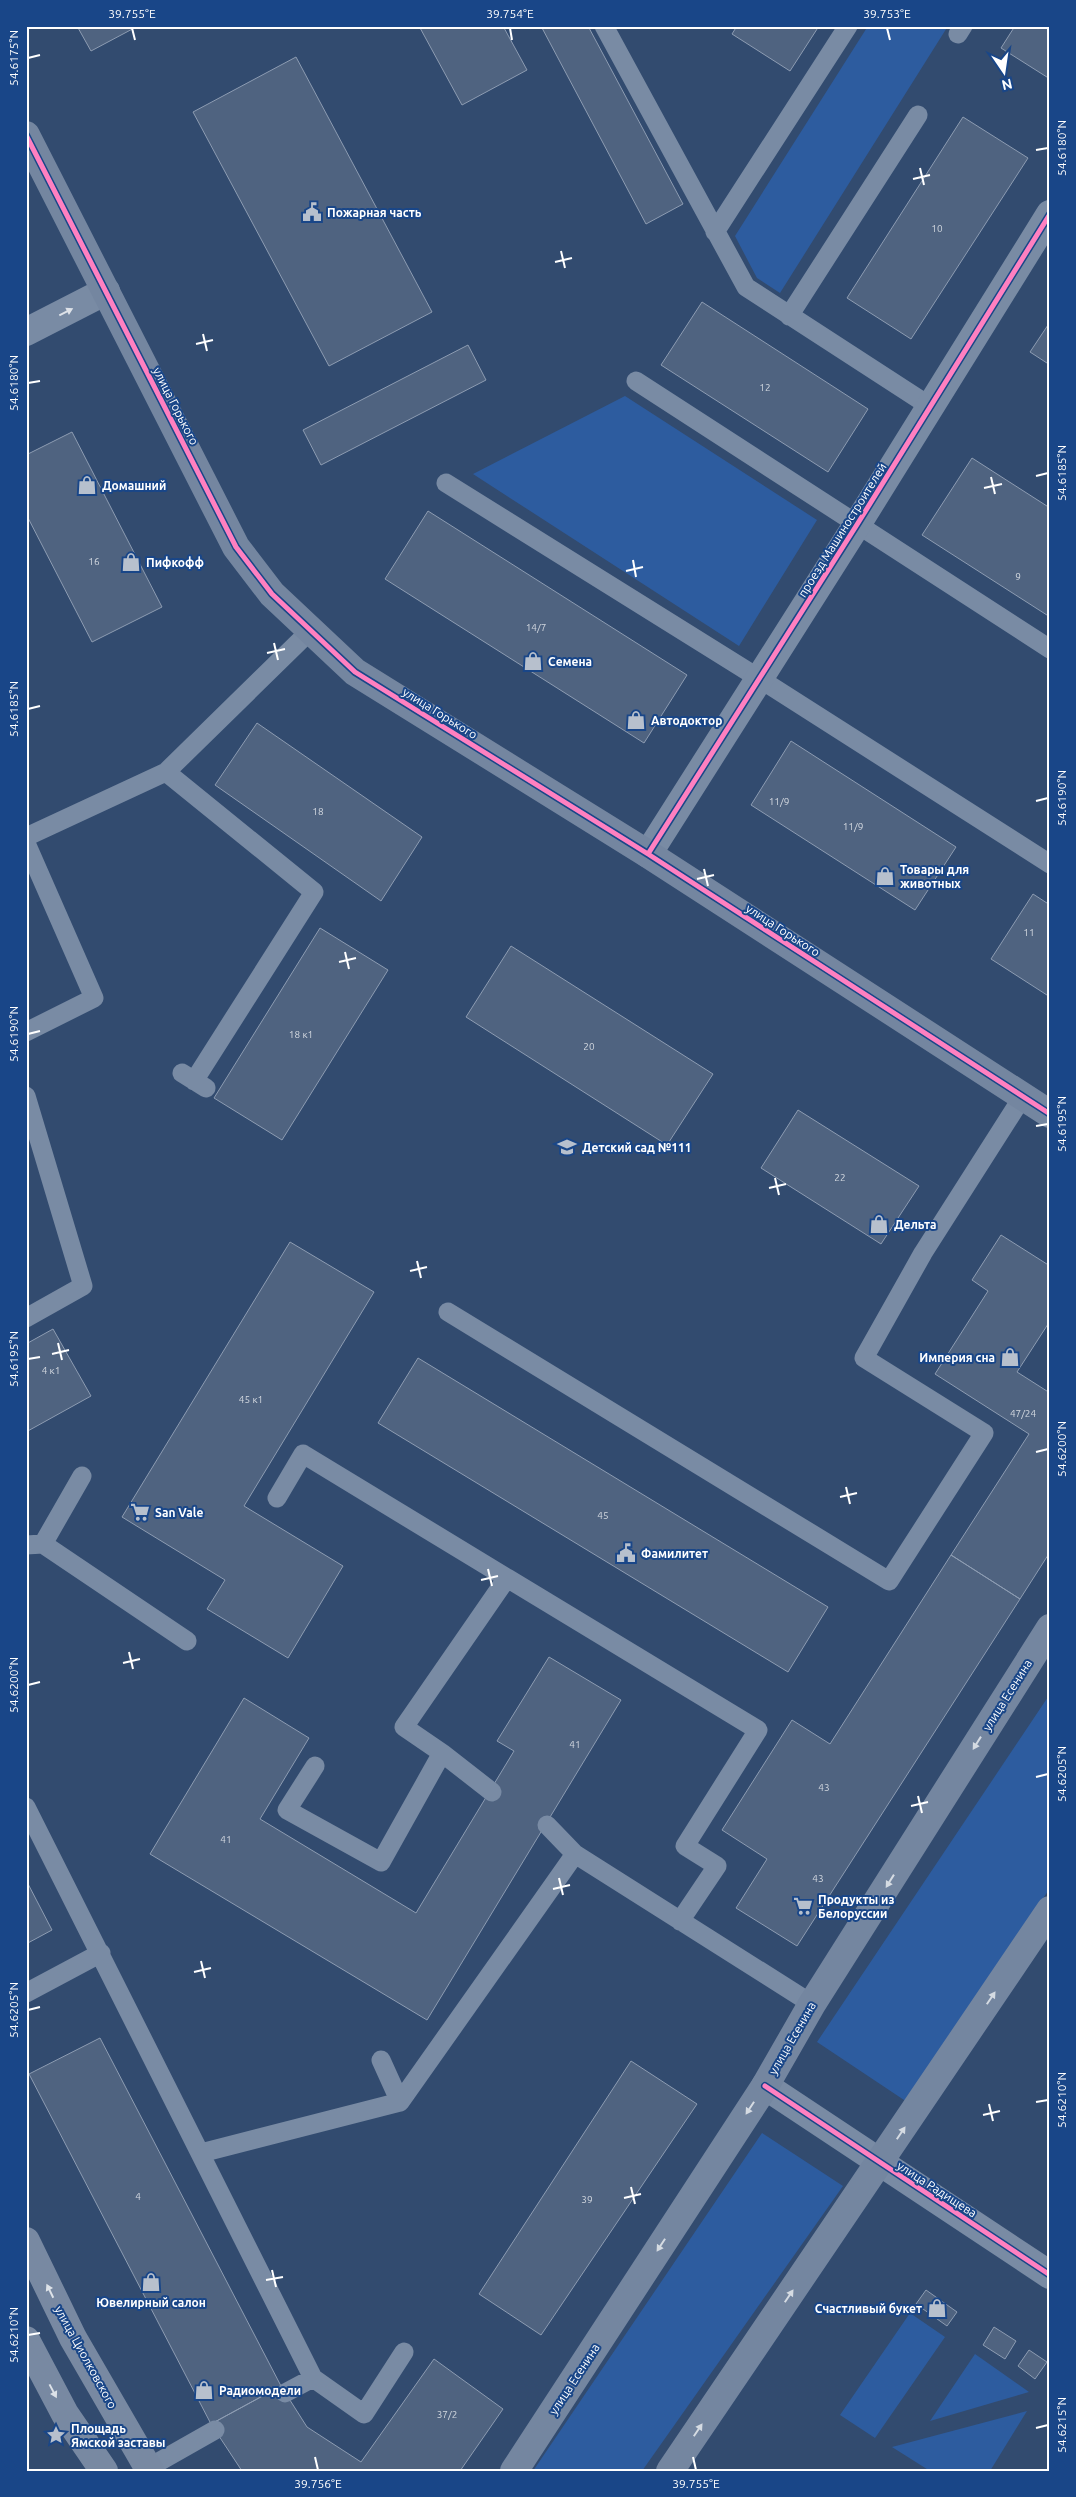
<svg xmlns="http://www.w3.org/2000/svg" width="1076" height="2497" viewBox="0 0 1076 2497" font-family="Ubuntu,sans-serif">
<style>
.green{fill:#2d5c9f}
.building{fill:#4f6380;stroke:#8d9cb2}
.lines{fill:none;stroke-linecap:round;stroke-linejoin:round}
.lane{stroke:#798ba4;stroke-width:19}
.street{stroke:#798ba4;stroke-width:28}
.secondary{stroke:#7486a0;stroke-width:28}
.primary{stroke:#7889a2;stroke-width:28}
.cycleway-casing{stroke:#194688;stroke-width:8}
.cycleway{stroke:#ff80c0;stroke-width:5}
.oneway{fill:#dee2e8}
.oneway2{fill:#d5dbe2}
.oneway3{fill:#dde2e8}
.ticks{fill:none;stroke:#fff;stroke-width:2}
.labels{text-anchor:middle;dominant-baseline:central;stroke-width:4;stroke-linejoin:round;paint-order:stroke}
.number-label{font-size:10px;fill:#d3d8df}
.poi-label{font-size:12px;font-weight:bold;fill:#fff;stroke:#194688;text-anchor:start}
.street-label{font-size:12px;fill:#fff;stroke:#194688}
.neatline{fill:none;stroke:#fff;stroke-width:2}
.ticks-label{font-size:12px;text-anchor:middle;fill:#fff}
</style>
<rect width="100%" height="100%" fill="#324b6f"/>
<path class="green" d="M 868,26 L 948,26 L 780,293 L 757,278 L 735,236 Z
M 625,396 L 817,520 L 739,646 L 473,474 Z
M 1050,1694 L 1050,1888 L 907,2102 L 817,2042 Z
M 762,2133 L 843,2186 L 642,2471 L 533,2471 Z
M 910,2313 L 945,2337 L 875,2438 L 840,2415 Z
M 975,2354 L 1029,2392 L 930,2421 Z
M 1027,2411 L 990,2471 L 930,2471 L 892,2447 Z"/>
<path class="building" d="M 77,26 L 138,26 L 91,51 Z
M 419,26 L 503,26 L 527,70 L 462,105 Z
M 541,26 L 588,26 L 683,204 L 646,224 Z
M 737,26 L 819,26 L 790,71 L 732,34 Z
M 1015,26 L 1050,26 L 1050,79 L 1001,48 Z
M 296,57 L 432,312 L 329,366 L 193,112 Z
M 963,117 L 1028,158 L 911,339 L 847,298 Z
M 702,302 L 868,409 L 828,472 L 661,365 Z
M 1050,322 L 1050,365 L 1030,352 Z
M 468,345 L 486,380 L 321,465 L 303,430 Z
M 72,432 L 162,607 L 92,642 L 26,514 L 26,455 Z
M 972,458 L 1050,508 L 1050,617 L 922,535 Z
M 428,511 L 687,675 L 644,743 L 385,579 Z
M 257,723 L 422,837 L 381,901 L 215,785 Z
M 791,741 L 956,847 L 915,910 L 751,805 Z
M 1033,894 L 1050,905 L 1050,997 L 991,959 Z
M 320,928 L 388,970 L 282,1140 L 214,1098 Z
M 511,946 L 713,1074 L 667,1145 L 466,1017 Z
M 798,1110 L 919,1186 L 881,1244 L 761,1168 Z
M 1001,1235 L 1050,1266 L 1050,1321 L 1017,1372 L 1050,1393 L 1050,1552 L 1020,1599 L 951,1555 L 1029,1434 L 935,1374 L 988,1291 L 972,1280 Z
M 290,1242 L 374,1292 L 244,1506 L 343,1566 L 288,1658 L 207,1609 L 225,1580 L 122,1517 Z
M 53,1329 L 91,1396 L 26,1432 L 26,1344 Z
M 418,1358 L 828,1607 L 788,1672 L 378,1423 Z
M 951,1555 L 1020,1599 L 797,1946 L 736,1908 L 767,1859 L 722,1830 L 792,1720 L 830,1744 Z
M 549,1657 L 621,1700 L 427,2020 L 150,1854 L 244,1698 L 309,1738 L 260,1819 L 416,1913 L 514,1751 L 497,1741 Z
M 26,1880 L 52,1930 L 26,1944 Z
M 100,2038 L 281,2386 L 211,2424 L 29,2074 Z
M 631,2061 L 697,2104 L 541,2335 L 479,2294 Z
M 926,2290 L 957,2312 L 947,2326 L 916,2304 Z
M 994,2327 L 1016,2341 L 1005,2359 L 983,2345 Z
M 1029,2350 L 1047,2362 L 1035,2379 L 1018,2366 Z
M 434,2359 L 503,2409 L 460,2471 L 242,2471 L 211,2424 L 281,2386 L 307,2427 L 361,2462 Z"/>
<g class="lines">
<path class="lane" d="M 604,26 L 746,287 L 931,407
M 958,34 L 963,26
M 715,232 L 848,26
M 789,316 L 918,115
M 636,381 L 1050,649
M 446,483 L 760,679 L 1050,864
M 166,772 L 314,892 L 194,1081
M 26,837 L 166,772 L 311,630
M 26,843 L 94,998 L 26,1032
M 182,1073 L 206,1088
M 26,1096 L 83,1286 L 26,1318
M 448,1312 L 889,1581 L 984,1433 L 864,1358 L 923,1253 L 1023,1096
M 277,1498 L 303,1454 L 507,1578 L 404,1727 L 442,1753
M 43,1544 L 82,1476
M 26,1545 L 43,1544 L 187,1641
M 507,1578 L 758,1730 L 685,1846 L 717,1866 L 680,1921
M 315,1766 L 287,1810 L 381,1862 L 442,1753 L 492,1792
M 26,1807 L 313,2378 L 364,2414 L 404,2352
M 547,1825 L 575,1854 L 812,2004
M 26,1993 L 101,1953
M 381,2060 L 400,2102 L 575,1854
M 201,2153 L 400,2102
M 285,2393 L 313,2378
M 148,2468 L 215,2430"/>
<path class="street" d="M 26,332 L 106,291
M 648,854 L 858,523 L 1050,214
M 765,2086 L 1050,2275"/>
<path class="secondary" d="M 26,135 L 236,547 L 272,594 L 355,672 L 648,854 L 1050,1114
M 514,2471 L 765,2086 L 812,2004 L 1050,1628
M 670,2471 L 1050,1910"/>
<path class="primary" d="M 26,2241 L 73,2338 L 150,2471
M 26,2340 L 65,2414 L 104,2471"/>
<g class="cycleway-casing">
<path id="cycleway" d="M 26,135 L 236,547 L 272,594 L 355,672 L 648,854 L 1050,1114
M 648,854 L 858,523 L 1050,214
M 765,2086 L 1050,2275"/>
</g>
<use href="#cycleway" class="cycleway"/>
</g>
<defs><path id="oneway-solid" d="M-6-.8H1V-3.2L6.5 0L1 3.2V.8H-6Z" transform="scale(1.25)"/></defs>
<use class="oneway" href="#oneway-solid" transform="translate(66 312) rotate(-27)"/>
<g class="oneway2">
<use href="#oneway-solid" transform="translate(977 1743) rotate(122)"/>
<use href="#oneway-solid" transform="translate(890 1881) rotate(122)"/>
<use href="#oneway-solid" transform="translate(991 1998) rotate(-56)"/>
<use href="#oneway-solid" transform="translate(750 2108) rotate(123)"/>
<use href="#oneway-solid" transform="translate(901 2133) rotate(-56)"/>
<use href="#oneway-solid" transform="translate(661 2245) rotate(123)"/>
<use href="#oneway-solid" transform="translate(789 2296) rotate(-56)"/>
<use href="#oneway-solid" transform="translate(698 2430) rotate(-56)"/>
</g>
<g class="oneway3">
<use href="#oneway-solid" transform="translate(50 2291) rotate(-116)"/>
<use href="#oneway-solid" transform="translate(53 2391) rotate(62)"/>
</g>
<path class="ticks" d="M 132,28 L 135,40M 510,28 L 512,40M 887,28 L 890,40M 28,58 L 40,55M 1036,150 L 1048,148M 920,168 L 924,185M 913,179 L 930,175M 561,251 L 565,268M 555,262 L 572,258M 203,334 L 207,351M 196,344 L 213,340M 28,383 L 40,381M 1036,476 L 1048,473M 991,477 L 995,494M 984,488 L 1002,484M 633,560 L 636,577M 626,571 L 643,567M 274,643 L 278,660M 267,653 L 285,649M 28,709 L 40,706M 1036,801 L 1048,798M 704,869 L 708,886M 697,879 L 714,875M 345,952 L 349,969M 339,962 L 356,958M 28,1034 L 40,1031M 1036,1126 L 1048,1124M 775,1178 L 779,1195M 769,1188 L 786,1184M 417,1261 L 421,1278M 410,1271 L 427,1267M 58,1343 L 62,1360M 52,1354 L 69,1350M 28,1359 L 40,1357M 1036,1452 L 1048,1449M 846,1487 L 850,1504M 840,1497 L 857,1493M 488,1569 L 492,1586M 481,1580 L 498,1576M 129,1652 L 133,1669M 123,1663 L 140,1659M 28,1685 L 40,1682M 1036,1777 L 1048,1774M 918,1796 L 922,1813M 911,1806 L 928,1802M 559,1878 L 563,1895M 553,1889 L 570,1885M 201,1961 L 205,1978M 194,1972 L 211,1968M 28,2010 L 40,2007M 1036,2102 L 1048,2100M 989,2104 L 993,2121M 983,2115 L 1000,2111M 631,2187 L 635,2204M 624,2198 L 641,2194M 272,2270 L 276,2287M 266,2280 L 283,2277M 28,2335 L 40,2333M 1036,2428 L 1048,2425M 315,2457 L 318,2470M 693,2457 L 696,2470"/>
<defs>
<g id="civic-bare" transform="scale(1.5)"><path d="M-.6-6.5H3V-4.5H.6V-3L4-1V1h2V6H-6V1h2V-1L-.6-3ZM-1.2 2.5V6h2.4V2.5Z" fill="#b7c0cd" stroke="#194688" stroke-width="2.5" paint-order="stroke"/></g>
<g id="shop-bare" transform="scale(1.5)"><path d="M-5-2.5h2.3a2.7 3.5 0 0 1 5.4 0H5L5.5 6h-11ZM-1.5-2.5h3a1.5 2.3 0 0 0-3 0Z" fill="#b7c0cd" stroke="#194688" stroke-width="2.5" paint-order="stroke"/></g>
<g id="school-bare" transform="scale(1.5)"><path d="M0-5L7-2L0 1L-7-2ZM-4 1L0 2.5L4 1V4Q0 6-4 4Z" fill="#b7c0cd" stroke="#194688" stroke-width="2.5" paint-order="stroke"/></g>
<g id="supermarket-bare" transform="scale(1.5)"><path d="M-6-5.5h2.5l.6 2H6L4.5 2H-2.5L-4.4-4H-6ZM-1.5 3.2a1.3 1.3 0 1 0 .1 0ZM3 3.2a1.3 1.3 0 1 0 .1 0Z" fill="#b7c0cd" stroke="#194688" stroke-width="2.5" paint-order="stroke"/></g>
<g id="sight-bare" transform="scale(1.5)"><path d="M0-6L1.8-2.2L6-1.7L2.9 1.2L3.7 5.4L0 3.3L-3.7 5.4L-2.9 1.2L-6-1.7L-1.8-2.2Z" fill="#b7c0cd" stroke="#194688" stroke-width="2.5" paint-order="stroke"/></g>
</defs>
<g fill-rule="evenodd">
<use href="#civic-bare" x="312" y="212"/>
<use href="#shop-bare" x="87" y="485"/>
<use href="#shop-bare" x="131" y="562"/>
<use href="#shop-bare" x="533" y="661"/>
<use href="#shop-bare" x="636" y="720"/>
<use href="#shop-bare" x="885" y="876"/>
<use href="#school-bare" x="567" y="1147"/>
<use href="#shop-bare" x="879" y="1224"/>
<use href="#shop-bare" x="1010" y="1357"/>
<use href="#supermarket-bare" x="140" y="1512"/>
<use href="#civic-bare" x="626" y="1553"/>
<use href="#supermarket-bare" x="803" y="1906"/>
<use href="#shop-bare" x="151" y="2282"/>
<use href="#shop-bare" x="937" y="2308"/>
<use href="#shop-bare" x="204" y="2390"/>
<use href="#sight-bare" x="56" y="2435"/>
</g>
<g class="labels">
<g class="number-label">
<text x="937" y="228">10</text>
<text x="765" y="387">12</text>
<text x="94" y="561">16</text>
<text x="1018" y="576">9</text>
<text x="536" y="627">14/7</text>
<text x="779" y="801">11/9</text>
<text x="318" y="811">18</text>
<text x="853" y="826">11/9</text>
<text x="1029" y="932">11</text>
<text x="301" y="1034">18 к1</text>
<text x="589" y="1046">20</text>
<text x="840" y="1177">22</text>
<text x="51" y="1370">4 к1</text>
<text x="251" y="1399">45 к1</text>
<text x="1023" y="1413">47/24</text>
<text x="603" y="1515">45</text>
<text x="575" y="1744">41</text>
<text x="824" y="1787">43</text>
<text x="226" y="1839">41</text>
<text x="818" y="1878">43</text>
<text x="138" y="2196">4</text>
<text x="587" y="2199">39</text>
<text x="447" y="2414">37/2</text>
</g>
<g class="poi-label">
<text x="327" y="212">Пожарная часть</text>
<text x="102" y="485">Домашний</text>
<text x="146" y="562">Пифкофф</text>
<text x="548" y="661">Семена</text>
<text x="651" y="720">Автодоктор</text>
<text x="900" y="869">Товары для<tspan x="900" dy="14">животных</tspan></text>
<text x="582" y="1147">Детский сад №111</text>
<text x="894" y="1224">Дельта</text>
<text x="995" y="1357" text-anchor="end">Империя сна</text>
<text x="155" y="1512">San Vale</text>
<text x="641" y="1553">Фамилитет</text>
<text x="818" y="1899">Продукты из<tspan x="818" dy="14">Белоруссии</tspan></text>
<text x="151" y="2302" text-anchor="middle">Ювелирный салон</text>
<text x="922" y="2308" text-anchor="end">Счастливый букет</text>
<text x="219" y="2390">Радиомодели</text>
<text x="71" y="2428">Площадь<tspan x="71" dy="14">Ямской заставы</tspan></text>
</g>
<g class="street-label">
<text transform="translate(176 406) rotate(63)">улица Горького</text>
<text transform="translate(842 530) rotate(-58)">проезд Машиностроителей</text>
<text transform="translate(440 713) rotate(32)">улица Горького</text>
<text transform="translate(783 930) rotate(33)">улица Горького</text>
<text transform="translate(1007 1695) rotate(-58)">улица Есенина</text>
<text transform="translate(792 2038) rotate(-60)">улица Есенина</text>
<text transform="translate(937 2189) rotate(33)">улица Радищева</text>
<text transform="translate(86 2357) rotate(61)">улица Циолковского</text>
<text transform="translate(574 2379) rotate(-57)">улица Есенина</text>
</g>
</g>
<rect width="1076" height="2497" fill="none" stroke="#194688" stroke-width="55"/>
<g transform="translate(1004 72) rotate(167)" stroke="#194688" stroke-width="4" paint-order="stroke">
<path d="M0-4L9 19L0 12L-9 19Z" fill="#ffffff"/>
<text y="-8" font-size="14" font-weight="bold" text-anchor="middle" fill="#ffffff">N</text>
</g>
<rect x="28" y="28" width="1020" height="2442" class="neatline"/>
<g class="ticks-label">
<text x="132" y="18">39.755°E</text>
<text x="510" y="18">39.754°E</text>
<text x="887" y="18">39.753°E</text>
<text transform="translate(14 58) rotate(-90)" y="4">54.6175°N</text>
<text transform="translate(1062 148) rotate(-90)" y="4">54.6180°N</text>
<text transform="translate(14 383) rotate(-90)" y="4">54.6180°N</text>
<text transform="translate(1062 473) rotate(-90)" y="4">54.6185°N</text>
<text transform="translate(14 709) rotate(-90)" y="4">54.6185°N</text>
<text transform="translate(1062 798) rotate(-90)" y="4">54.6190°N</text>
<text transform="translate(14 1034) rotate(-90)" y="4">54.6190°N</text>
<text transform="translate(1062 1124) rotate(-90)" y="4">54.6195°N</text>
<text transform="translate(14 1359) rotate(-90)" y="4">54.6195°N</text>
<text transform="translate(1062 1449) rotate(-90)" y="4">54.6200°N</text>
<text transform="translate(14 1685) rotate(-90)" y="4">54.6200°N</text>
<text transform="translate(1062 1774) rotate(-90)" y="4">54.6205°N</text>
<text transform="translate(14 2010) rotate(-90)" y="4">54.6205°N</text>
<text transform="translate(1062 2100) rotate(-90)" y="4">54.6210°N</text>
<text transform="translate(14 2335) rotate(-90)" y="4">54.6210°N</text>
<text transform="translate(1062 2425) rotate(-90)" y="4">54.6215°N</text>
<text x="318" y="2488">39.756°E</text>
<text x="696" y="2488">39.755°E</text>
</g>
</svg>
